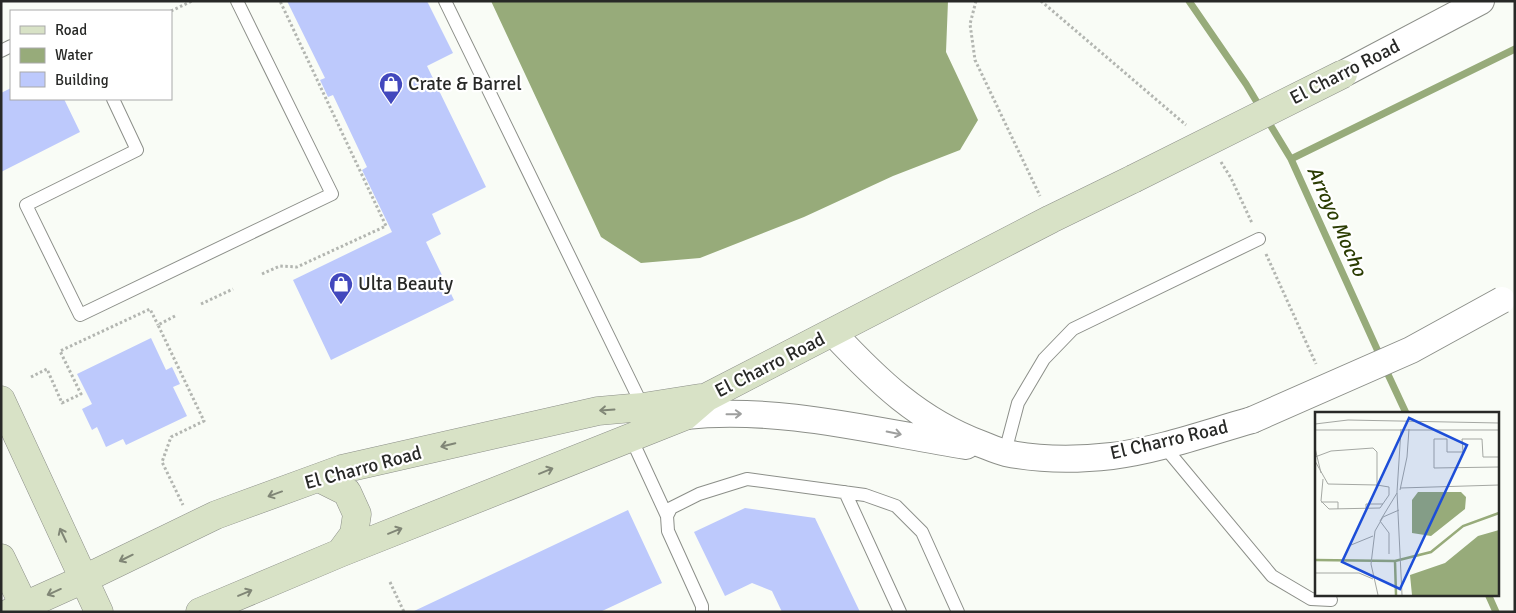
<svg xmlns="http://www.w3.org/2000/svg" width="1516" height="613" viewBox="0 0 1516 613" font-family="Signika,sans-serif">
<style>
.water{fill:#97ab7a}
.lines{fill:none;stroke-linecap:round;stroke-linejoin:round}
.stream{stroke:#97ab7a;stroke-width:7}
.building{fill:#bdc9fc}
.lane-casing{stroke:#8c8f89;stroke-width:14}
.street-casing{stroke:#8c8f89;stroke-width:28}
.secondary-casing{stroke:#8c8f89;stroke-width:29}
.path{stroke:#b3b6b1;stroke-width:3;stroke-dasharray:2.5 2.5;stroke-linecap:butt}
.lane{stroke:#fff;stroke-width:12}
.street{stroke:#fff;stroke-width:26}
.secondary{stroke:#d8e2c6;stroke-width:28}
.street-bridge-casing{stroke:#8c8f89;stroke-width:28;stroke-linecap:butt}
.secondary-bridge-casing{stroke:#8c8f89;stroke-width:29;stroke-linecap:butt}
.street-bridge{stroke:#fff;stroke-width:26}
.secondary-bridge{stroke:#d8e2c6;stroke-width:28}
.oneway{stroke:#808676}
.oneway2{stroke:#9e9f9e}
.labels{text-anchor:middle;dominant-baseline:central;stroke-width:4.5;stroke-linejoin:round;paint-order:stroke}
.street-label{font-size:19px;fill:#282927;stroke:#fff}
.poi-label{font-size:19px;fill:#282927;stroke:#fff;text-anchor:start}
.water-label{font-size:20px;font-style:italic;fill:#2b3c02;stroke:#fff}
.inset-river{fill:none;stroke:#97ab7a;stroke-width:2.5}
.inset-road{fill:none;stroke:#a5a8a3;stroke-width:1}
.view{fill:#1d4ed8;fill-opacity:0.15;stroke:#1d4ed8;stroke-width:2.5}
.inset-edge{fill:none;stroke:#282927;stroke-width:2.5}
</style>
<rect width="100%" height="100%" fill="#f9fcf6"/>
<path class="water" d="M 491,1 L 948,1 L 946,52 L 978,120 L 960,150 L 893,176 L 804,217 L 700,258 L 641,263 L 601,237 Z"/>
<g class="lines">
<path class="stream" d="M 1189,1 L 1246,84 L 1261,109
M 1266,118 L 1291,159
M 1381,358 L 1291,159 L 1515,49
M 1385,368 L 1406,413
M 1488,594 L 1496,612"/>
</g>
<path class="building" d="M 287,1 L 427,1 L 453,53 L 427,66 L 486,187 L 432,214 L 441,234 L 426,242 L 454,300 L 331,360 L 293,280 L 392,232 L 362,170 L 367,167 L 333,95 L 328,97 L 320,80 L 325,78 Z
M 11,88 L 11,99 L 64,99 L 80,132 L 1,172 L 1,93 Z
M 151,338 L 166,370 L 172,367 L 180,384 L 173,387 L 187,416 L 126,445 L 123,439 L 106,447 L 97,427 L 92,430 L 82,409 L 92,404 L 77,374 Z
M 745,508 L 815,518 L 860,612 L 782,612 L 772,591 L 752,583 L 725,596 L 694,532 Z
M 628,510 L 662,583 L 600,612 L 412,612 Z"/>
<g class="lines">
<g class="lane-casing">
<path id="lane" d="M 445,1 L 643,407
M 1,51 L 11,46
M 113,99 L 137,150 L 26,205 L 80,315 L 332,194 L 237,1
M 631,438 L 667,516
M 1163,445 L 1272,576 L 1311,599 L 1331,600
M 1005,452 L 1018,403 L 1044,359 L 1073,329 L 1259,239
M 845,492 L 900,612
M 702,612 L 702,606 L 668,531 L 667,516 L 671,508 L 699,494 L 747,479 L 865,495 L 896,506 L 922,532 L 958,612"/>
</g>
<g class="street-casing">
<path id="street" d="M 1343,74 L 1481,1
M 833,333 C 877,380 919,421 981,444 C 989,447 997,451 1006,453 C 1040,460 1077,460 1112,456 C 1159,450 1206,433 1252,420
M 685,416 C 780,406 873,431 966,446"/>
</g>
<g class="secondary-casing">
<path id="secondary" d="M 1,400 L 99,612
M 319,478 L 347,492 L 357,514 L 354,534 L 340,553
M 1,558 L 27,612
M 11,612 L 84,579 L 216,515 L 342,469 L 598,411 L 643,407 L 700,398
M 200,612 L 340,553 L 685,416 L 707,397 L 1051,219 L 1133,179"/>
</g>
<path class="path" d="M 976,1 L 970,24 L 975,60 L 1040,196
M 1041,1 L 1186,125
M 171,11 L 192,1
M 1221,162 L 1231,178 L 1252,223
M 1266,254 L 1316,364
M 262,274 L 280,266 L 297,267 L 386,226 L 280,1
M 201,304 L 233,289
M 175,316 L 158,325 L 204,421 L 171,437 L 162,462 L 183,505
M 31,377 L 47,369 L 62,403 L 81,394 L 60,351 L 150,309 L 158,325
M 390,582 L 404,612"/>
<use href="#lane" class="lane"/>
<use href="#street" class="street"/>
<use href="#secondary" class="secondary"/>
<g class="street-bridge-casing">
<path id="street-bridge" d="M 1252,420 L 1411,350 L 1502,300"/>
</g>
<g class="secondary-bridge-casing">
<path id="secondary-bridge" d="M 1133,179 L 1343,74"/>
</g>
<use href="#street-bridge" class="street-bridge"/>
<use href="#secondary-bridge" class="secondary-bridge"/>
</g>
<defs><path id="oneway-shaft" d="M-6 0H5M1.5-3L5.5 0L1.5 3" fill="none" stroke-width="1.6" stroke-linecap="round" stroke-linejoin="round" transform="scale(1.25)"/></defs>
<g class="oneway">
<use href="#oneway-shaft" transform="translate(607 410) rotate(176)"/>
<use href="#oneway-shaft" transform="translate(448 445) rotate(167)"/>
<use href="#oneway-shaft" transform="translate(546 471) rotate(-22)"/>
<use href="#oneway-shaft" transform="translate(275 494) rotate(160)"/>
<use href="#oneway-shaft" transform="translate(395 531) rotate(-22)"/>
<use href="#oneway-shaft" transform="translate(63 535) rotate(-115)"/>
<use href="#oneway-shaft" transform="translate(126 558) rotate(154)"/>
<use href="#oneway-shaft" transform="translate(54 592) rotate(156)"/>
<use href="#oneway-shaft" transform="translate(245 593) rotate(-23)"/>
</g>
<g class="oneway2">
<use href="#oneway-shaft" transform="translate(734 414) rotate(-1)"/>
<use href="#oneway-shaft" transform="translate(894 433) rotate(11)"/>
</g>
<defs>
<g id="shop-pin" transform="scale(1.25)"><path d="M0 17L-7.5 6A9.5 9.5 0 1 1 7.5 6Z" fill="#4248bd" stroke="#fff"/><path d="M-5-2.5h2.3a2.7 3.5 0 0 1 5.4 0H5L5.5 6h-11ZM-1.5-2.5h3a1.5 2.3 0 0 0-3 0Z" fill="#fff"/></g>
</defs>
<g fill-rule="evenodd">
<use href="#shop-pin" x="391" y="84"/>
<use href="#shop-pin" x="341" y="284"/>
</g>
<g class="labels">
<g class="street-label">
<text transform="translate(1345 72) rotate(-27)">El Charro Road</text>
<text transform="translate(770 365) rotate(-27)">El Charro Road</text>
<text transform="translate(1169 440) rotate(-13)">El Charro Road</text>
<text transform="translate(363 468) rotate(-15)">El Charro Road</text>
</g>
<g class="poi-label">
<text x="408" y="84">Crate &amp; Barrel</text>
<text x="358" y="284">Ulta Beauty</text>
</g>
<g class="water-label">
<text transform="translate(1337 221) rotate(66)">Arroyo Mocho</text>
</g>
</g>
<g transform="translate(1315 412)">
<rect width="184" height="184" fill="#f9fcf6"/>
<path d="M 103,80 L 146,80 L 151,85 L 150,97 L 116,124 L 97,121 L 97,88 ZM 184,118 L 184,183 L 97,183 L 95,163 L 130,151 L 163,124 Z" fill="#97ab7a"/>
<path class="inset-river" d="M 0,148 L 80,149 L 81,183M 80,149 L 116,140 L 148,114 L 184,101"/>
<path class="inset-road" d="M 0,12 L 33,8 L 184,11M 86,17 L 82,80 L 87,183M 0,18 L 184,18M 0,36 L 6,61M 0,45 L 16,39 L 58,36 L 62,40 L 62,73 L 13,72 L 0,49M 184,45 L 168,45 L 167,27 L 147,27 L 148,40 L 132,40 L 132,27 L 119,27 L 119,56 L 184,55M 8,67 L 6,89 L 14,97 L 65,96 L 74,83 L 74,75 L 62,73M 85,76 L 184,73M 85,78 L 92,45 L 94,17M 6,90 L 23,90 L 23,97M 51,97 L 51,92 L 68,92M 36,133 L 58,124M 74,142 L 74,121 L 65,109 L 82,81M 0,161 L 44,161 L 58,167M 63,183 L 56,152 L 60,119 L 68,105 L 84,98"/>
<path class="view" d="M 94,6 L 152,33 L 85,177 L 27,150 Z"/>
<rect width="184" height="184" class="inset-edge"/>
</g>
<rect width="1516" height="613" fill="none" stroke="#282927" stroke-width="5"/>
<rect x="10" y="10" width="162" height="90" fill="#ffffff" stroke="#a9a9a9"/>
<rect x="20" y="26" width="25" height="8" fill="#d8e2c6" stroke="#a9a9a9"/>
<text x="55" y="35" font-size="15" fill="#282927">Road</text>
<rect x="20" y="48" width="25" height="15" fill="#97ab7a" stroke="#a9a9a9"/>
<text x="55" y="60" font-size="15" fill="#282927">Water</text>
<rect x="20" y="72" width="25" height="15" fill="#bdc9fc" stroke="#a9a9a9"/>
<text x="55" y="85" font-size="15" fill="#282927">Building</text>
</svg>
